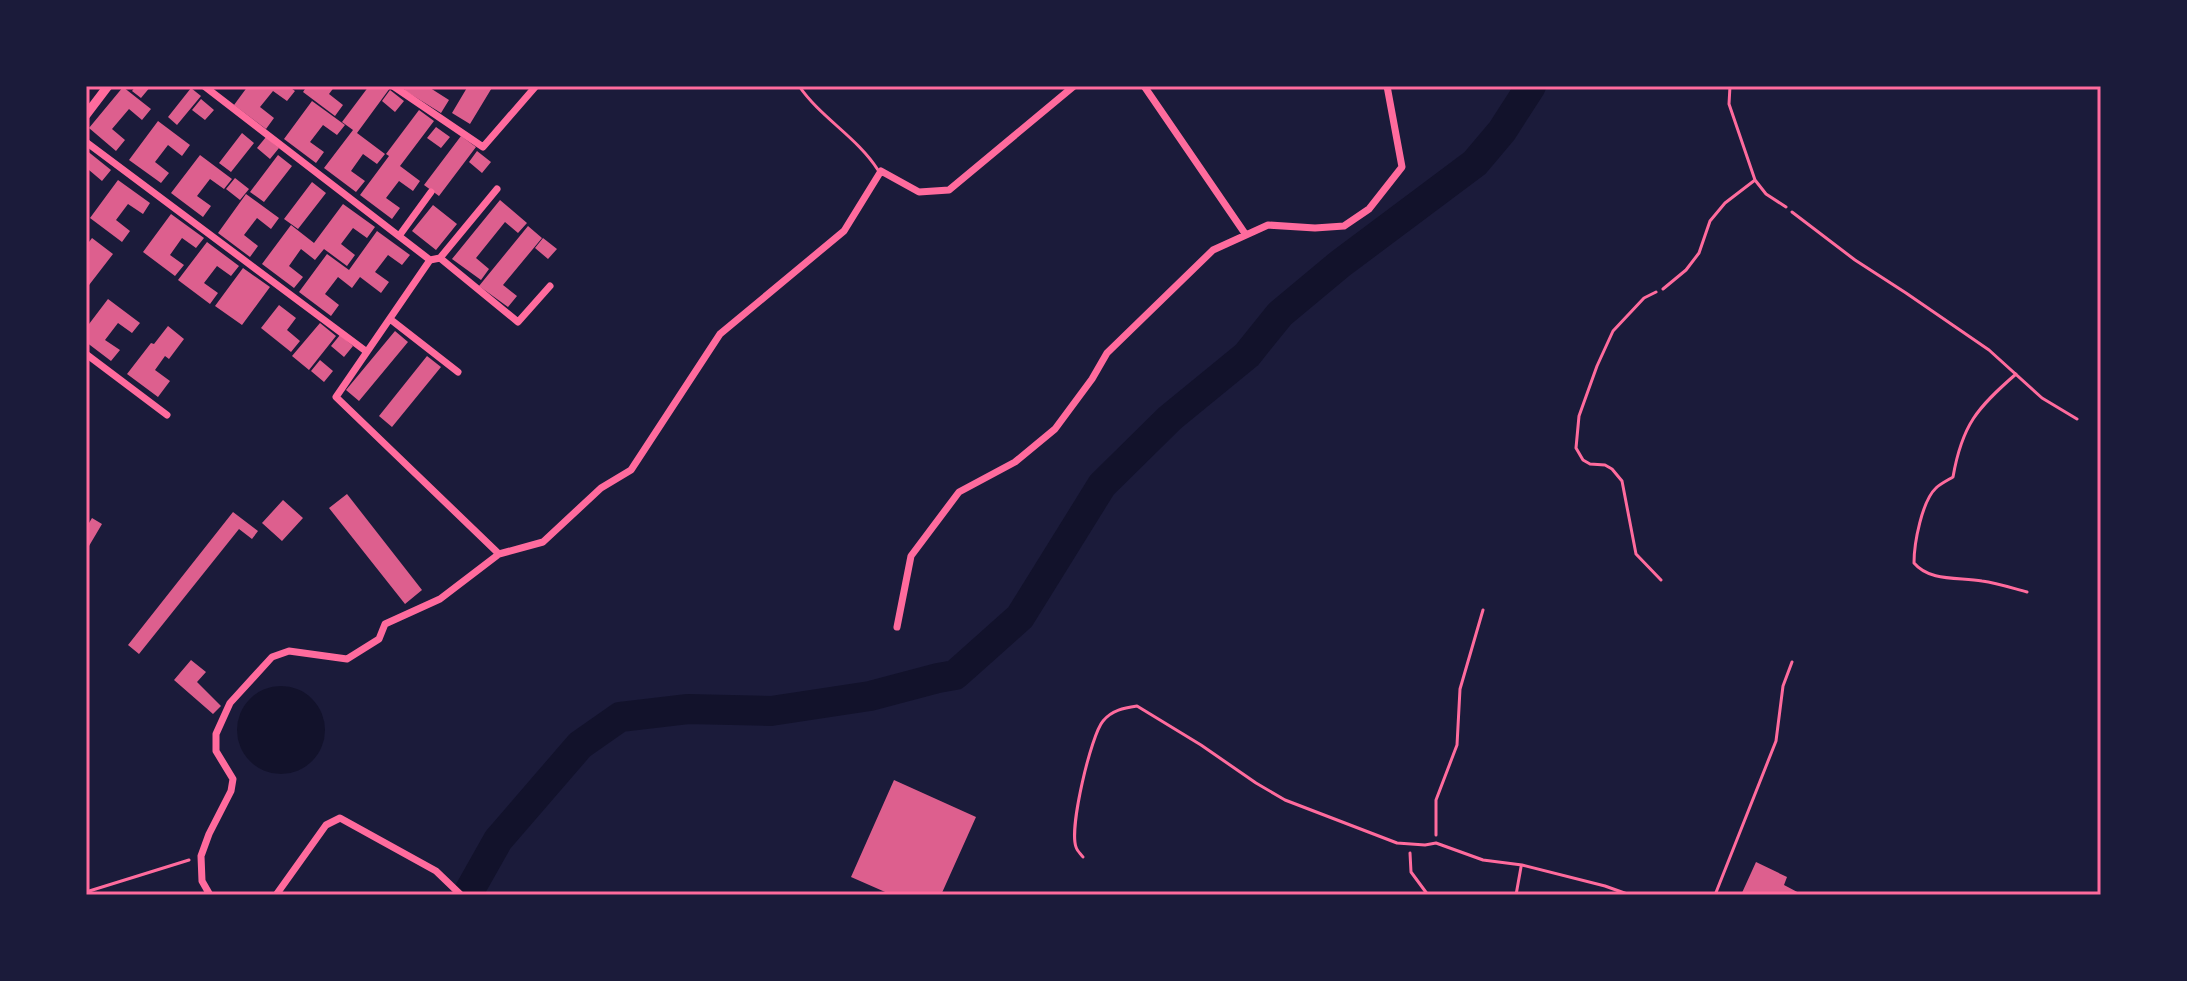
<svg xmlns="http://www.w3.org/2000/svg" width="2187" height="981" viewBox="0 0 2187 981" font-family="'DM Sans',sans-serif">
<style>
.water{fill:#12122b}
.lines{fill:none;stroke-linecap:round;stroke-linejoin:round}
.river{stroke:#12122b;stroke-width:30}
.building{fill:#dd5f8e}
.path{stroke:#ff6b9d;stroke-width:3}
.service{stroke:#ff6b9d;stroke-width:3}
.minor{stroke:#ff6b9d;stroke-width:7}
.tertiary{stroke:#ff6b9d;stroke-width:9}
.neatline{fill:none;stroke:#ff6b9d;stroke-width:3}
</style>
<rect width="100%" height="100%" fill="#1b1b3a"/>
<path class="water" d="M237 730a44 44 0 1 1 88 0a44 44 0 1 1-88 0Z"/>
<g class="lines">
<path class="river" d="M 467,895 L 498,840 L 580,745 L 620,717 L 688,709 L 771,711 L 870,696 L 938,678 L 955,675 L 1020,617 L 1102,485 L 1170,418 L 1247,355 L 1280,314 L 1340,264 L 1475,163 L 1502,131 L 1531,86"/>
</g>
<path class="building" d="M 136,86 L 151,86 L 141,98 L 132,91 Z
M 248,86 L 288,86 L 295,91 L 287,101 L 273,91 L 260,107 L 274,118 L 266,129 L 234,105 Z
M 307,86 L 335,86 L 329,94 L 343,105 L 335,116 L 303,92 Z
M 369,86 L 387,86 L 390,88 L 357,133 L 385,154 L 377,164 L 363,154 L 351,171 L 365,181 L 356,192 L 324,168 L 353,130 L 342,122 Z
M 407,86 L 427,86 L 449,100 L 441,113 L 404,90 Z
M 468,86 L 493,86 L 470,124 L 452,113 Z
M 123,87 L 151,109 L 142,120 L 129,109 L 112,129 L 125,140 L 116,151 L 89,128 Z
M 191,88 L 201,96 L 177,125 L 168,117 Z
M 390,90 L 404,101 L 395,112 L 382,101 Z
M 201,99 L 214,110 L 205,120 L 192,110 Z
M 312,101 L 345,125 L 337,135 L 323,125 L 310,142 L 324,152 L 316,163 L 284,139 Z
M 419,110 L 434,121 L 400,166 L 420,181 L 413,191 L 399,181 L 386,198 L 400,208 L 392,219 L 360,195 L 389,156 L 386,154 Z
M 158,121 L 190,145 L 182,156 L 168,145 L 155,162 L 169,173 L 161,183 L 129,160 Z
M 436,127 L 450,137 L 441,148 L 427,138 Z
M 242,133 L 254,143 L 231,172 L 219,163 Z
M 461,136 L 476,147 L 439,196 L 424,185 Z
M 266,137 L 279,148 L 270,159 L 257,148 Z
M 86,150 L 111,170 L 102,181 L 89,170 L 86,174 Z
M 477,151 L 491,162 L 482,173 L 469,162 Z
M 200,155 L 232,179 L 224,189 L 210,179 L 197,196 L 211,206 L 203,217 L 171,193 Z
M 278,155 L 292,166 L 264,202 L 250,192 Z
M 235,178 L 249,189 L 240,200 L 226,189 Z
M 118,180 L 150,203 L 143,214 L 128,204 L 116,220 L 130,231 L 122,242 L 90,218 Z
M 312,182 L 326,193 L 298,229 L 284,219 Z
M 246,194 L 279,218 L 271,229 L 257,218 L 244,235 L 258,246 L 250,257 L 218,233 Z
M 500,200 L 527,223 L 518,233 L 505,222 L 476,258 L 489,269 L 481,280 L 452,259 Z
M 343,204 L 375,227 L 367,238 L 353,228 L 341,244 L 355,255 L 347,266 L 324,249 L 315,260 L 301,249 L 289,266 L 303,277 L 294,288 L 262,264 L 291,225 L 314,243 Z
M 433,205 L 457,224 L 436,250 L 412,231 Z
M 171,214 L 204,238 L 196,248 L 182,238 L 170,255 L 184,265 L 175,276 L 143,252 Z
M 528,226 L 542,238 L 503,285 L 517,296 L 508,307 L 479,286 Z
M 377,231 L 410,255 L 402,265 L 388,255 L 375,272 L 389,282 L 381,293 L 360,277 L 352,288 L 338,277 L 325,294 L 339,305 L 331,316 L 299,292 L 327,254 L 349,270 Z
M 92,238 L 113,254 L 86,289 L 86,246 Z
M 543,238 L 557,249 L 548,259 L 535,248 Z
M 207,242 L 239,266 L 231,276 L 217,266 L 204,283 L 218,293 L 210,304 L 178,280 Z
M 243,268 L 270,287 L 242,325 L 215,306 Z
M 108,299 L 140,323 L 132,333 L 118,323 L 105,340 L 120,350 L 111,361 L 86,342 L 86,328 Z
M 279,305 L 296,318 L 287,330 L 300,341 L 291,352 L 261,328 Z
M 320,323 L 336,336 L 309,370 L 292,356 Z
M 168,326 L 184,339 L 169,359 L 165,356 L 155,370 L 170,381 L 158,397 L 127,374 L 151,343 L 154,344 Z
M 395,331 L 408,342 L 359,401 L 346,390 Z
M 340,335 L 353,346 L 344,357 L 331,346 Z
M 427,356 L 441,367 L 392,427 L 379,416 Z
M 320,360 L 333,371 L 324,382 L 311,371 Z
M 347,494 L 422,590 L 405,604 L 329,508 Z
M 283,500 L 303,518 L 282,541 L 262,523 Z
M 233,512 L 258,531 L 252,539 L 239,529 L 139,654 L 128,645 Z
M 92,518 L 102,524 L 89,546 L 86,544 L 86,528 Z
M 191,660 L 206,672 L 197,682 L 221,706 L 213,714 L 174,680 Z
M 894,780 L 976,817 L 941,895 L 892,895 L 851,877 Z
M 1756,862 L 1787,877 L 1784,885 L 1803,895 L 1741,895 Z"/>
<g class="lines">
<path class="path" d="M 1792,212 L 1855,260 L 1906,293 L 1989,350 L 2042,398 L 2077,419
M 1656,292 L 1644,298 L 1613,331 L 1597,366 L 1579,416 L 1576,448 L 1583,460 L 1590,464 L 1605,465 L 1612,469 L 1622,481 L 1636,554 L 1661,580
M 2016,374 C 1977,408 1962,425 1953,477 C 1948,480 1940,484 1936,488 C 1922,501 1914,543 1914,563 C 1930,582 1959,577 1982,581 C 1997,583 2012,588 2027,592
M 1436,835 L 1436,800 L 1457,745 L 1460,689 L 1483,610
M 1410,853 L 1411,872 L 1428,895
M 86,892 L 189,860"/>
<path class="service" d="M 799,86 C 821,118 857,137 878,170
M 1730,86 L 1729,104 L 1755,180 L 1766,194 L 1786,207
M 1663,289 L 1686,270 L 1699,253 L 1710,221 L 1725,203 L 1755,180
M 1083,857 C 1081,854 1077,851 1076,847 C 1069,828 1091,735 1103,721 C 1112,710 1124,708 1137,706 L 1201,745 L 1256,783 L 1285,800 L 1397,843 L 1425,845 L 1436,843 L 1483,860 L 1522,865 L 1605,886 L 1630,895
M 1516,895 L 1521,867
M 1715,895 L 1776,741 L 1783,686 L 1792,662"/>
<path class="minor" d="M 204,86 L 430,260 L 336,397 L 499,554
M 393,86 L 483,147 L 536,86
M 1144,86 L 1246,235
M 86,142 L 367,352
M 399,236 L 431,192
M 440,258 L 497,189
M 430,260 L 440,258 L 518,322 L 550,286
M 390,319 L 458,372
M 86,354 L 167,415
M 897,627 L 911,556 L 959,492 L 1015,462 L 1055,429 L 1092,379 L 1107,353 L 1213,250 L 1268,225 L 1315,228 L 1344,226 L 1369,209 L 1402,167 L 1387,86
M 210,895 L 202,881 L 201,856 L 209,834 L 231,791 L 233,779 L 216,751 L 216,734 L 230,703 L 272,657 L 289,651 L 347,659 L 379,639 L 385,624 L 440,599 L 499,554 L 543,542 L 601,488 L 631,470 L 720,334 L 844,231 L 881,171 L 919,192 L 949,190 L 1074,86
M 276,895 L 326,825 L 340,818 L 436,871 L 461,895"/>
<path class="tertiary" d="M 86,115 L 108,86"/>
</g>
<rect width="2187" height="981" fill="none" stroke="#1b1b3a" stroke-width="176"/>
<rect x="88" y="88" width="2011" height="805" class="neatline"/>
</svg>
